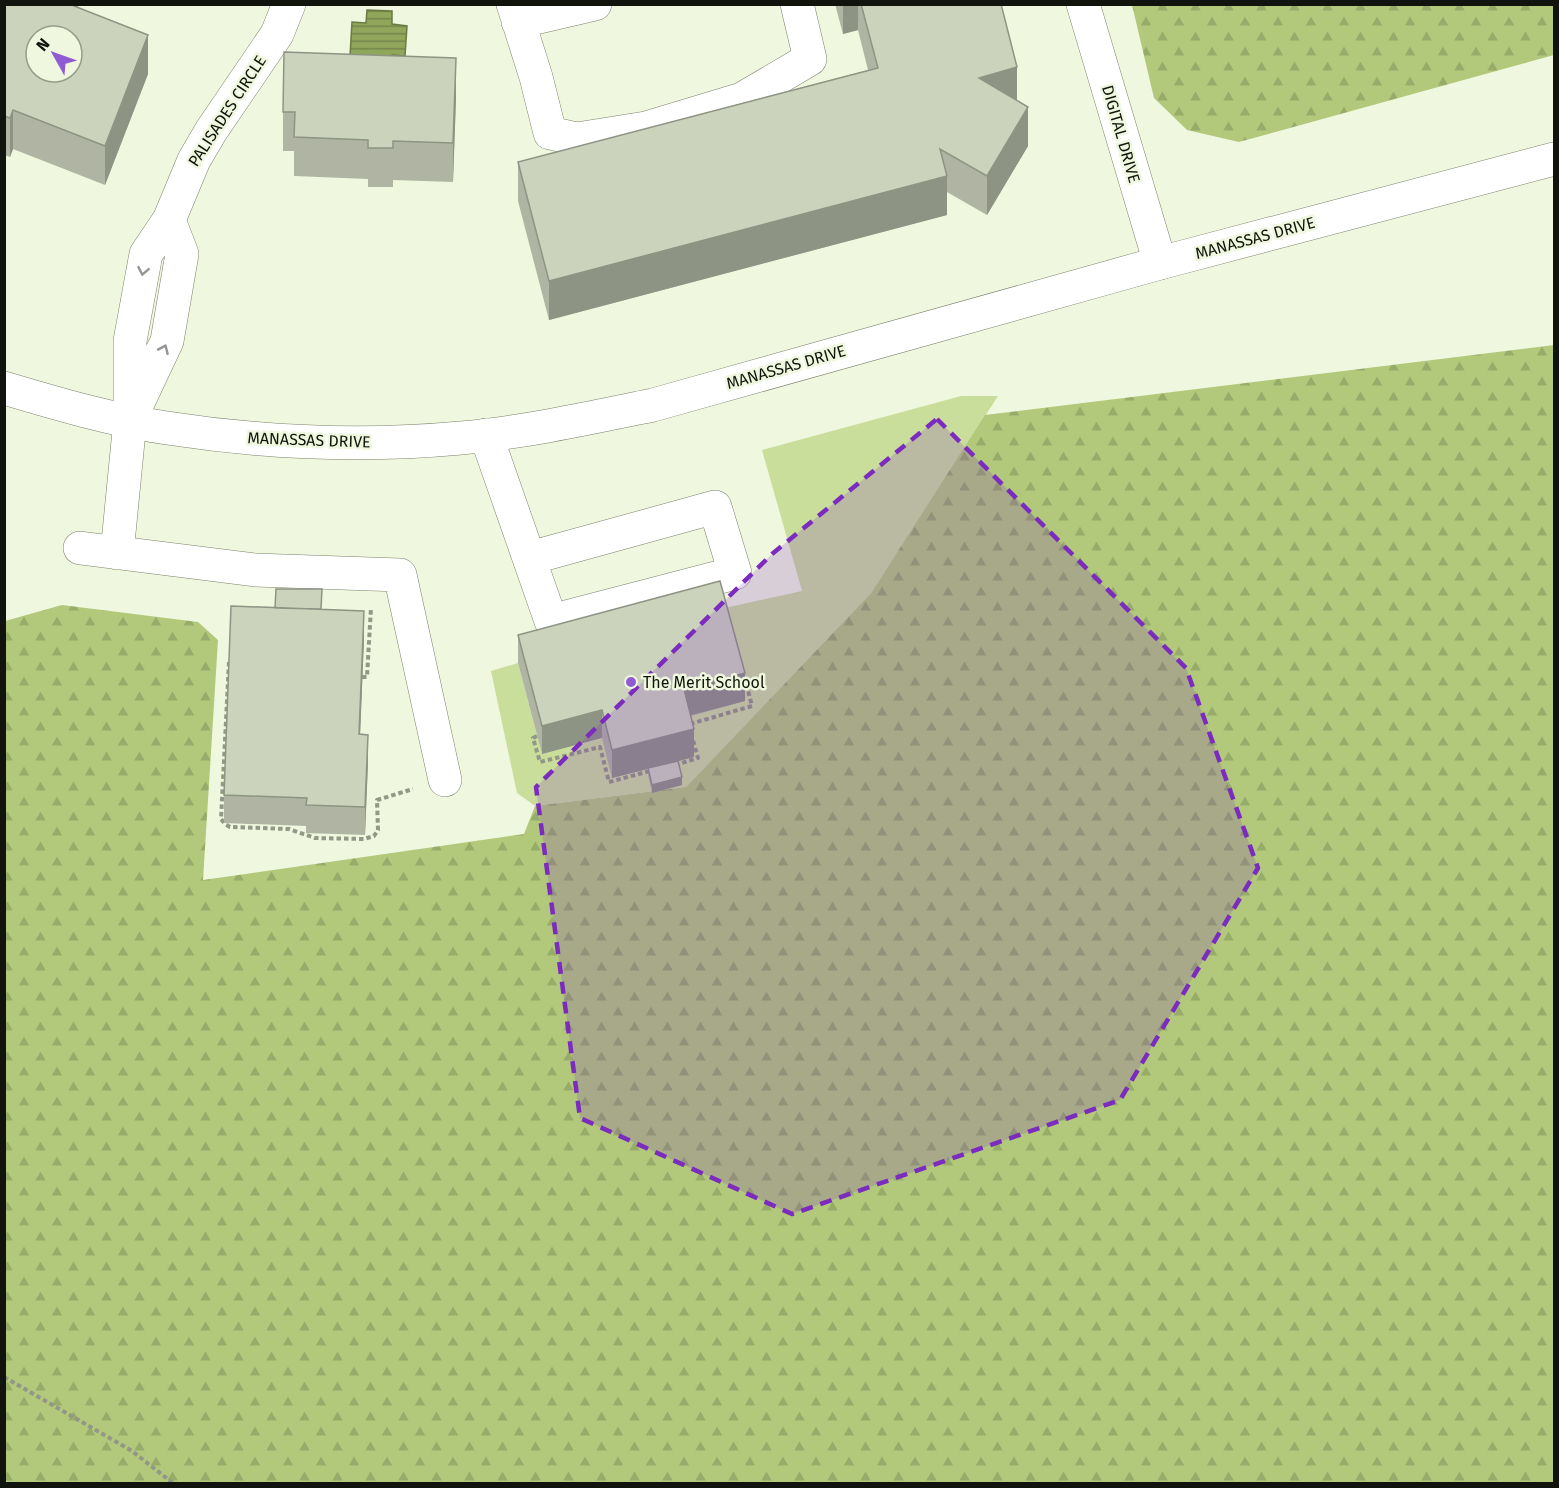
<svg xmlns="http://www.w3.org/2000/svg" width="1559" height="1488" viewBox="0 0 1559 1488" font-family="'Fira Sans',sans-serif">
<style>
.green{fill:#cade9c}
.forest{fill:url(#forest-firs)}
.water{fill:url(#water-rules);stroke:#6a7a43;stroke-width:1.5}
.lines{fill:none;stroke-linecap:round;stroke-linejoin:round}
.minor-casing{stroke:#7c836d;stroke-width:34}
.major-casing{stroke:#7c836d;stroke-width:34}
.path{stroke:#929786;stroke-width:4;stroke-dasharray:4.5 3;stroke-linecap:butt}
.minor{stroke:#fff;stroke-width:33}
.major{stroke:#fff;stroke-width:33}
.wall{fill:#afb5a2}
.shaded-wall{fill:#8e9484}
.building{fill:#cbd3bc;stroke:#8e9484;stroke-width:1.5;fill-rule:evenodd}
.oneway{stroke:#949592}
.marked{fill:#7b2cbf;fill-opacity:0.2;stroke:#7b2cbf;stroke-width:4.5;stroke-dasharray:12 8;stroke-linejoin:round}
.poi-dot{fill:#915bd3;stroke:#eff7de;stroke-width:2}
.labels{text-anchor:middle;dominant-baseline:central;stroke-width:5;stroke-linejoin:round;paint-order:stroke}
.street-label{font-size:16px;fill:#11140c;stroke:#eff7de}
.poi-label{font-size:16px;fill:#11140c;stroke:#eff7de;text-anchor:start}
</style>
<defs>
<pattern id="forest-firs" width="22" height="20" patternUnits="userSpaceOnUse" patternTransform="scale(1.5)"><rect width="22" height="20" fill="#b2c97c"/><path d="M5 1l3.5 6h-7zM16 11l3.5 6h-7z" fill="#98ac6a"/></pattern>
<pattern id="water-rules" width="6" height="5" patternUnits="userSpaceOnUse" patternTransform="scale(1.5)"><rect width="6" height="5" fill="#90a65a"/><path d="M0 2.5h6" fill="none" stroke="#748649"/></pattern>
</defs>
<rect width="100%" height="100%" fill="#eff7de"/>
<path class="green" d="M 961,396 L 998,396 L 871,593 L 686,787 L 535,806 L 517,793 L 491,671 L 518,663 L 542,754 L 684,717 L 720,609 L 802,591 L 762,450 Z"/>
<path class="forest" d="M 1132,5 L 1554,5 L 1554,55 L 1239,142 L 1187,130 L 1154,98 Z
M 1554,345 L 1554,1483 L 5,1484 L 5,621 L 62,605 L 198,622 L 218,640 L 203,880 L 524,834 L 535,806 L 686,787 L 871,593 L 985,415 Z"/>
<path class="water" d="M 367,10 L 392,11 L 392,24 L 407,26 L 405,56 L 392,55 L 391,67 L 350,56 L 352,22 L 366,23 Z"/>
<g class="lines">
<g class="minor-casing">
<path id="minor" d="M 513,4 L 536,77 L 550,133 L 577,139 L 646,128 L 742,99 L 810,59 L 797,4
M 1083,4 L 1160,263
M 518,22 L 595,4
M 134,411 L 167,341 L 182,254 L 169,220
M 486,435 L 551,621 L 735,573 L 715,507 L 530,558
M 80,548 L 255,570 L 400,575 L 445,780
M 117,553 L 130,421 L 130,341 L 146,254 L 169,220 L 194,160 L 211,131 L 277,34 L 289,4"/>
</g>
<g class="major-casing">
<path id="major" d="M 4,388 C 58,404 112,420 167,428 C 264,443 363,447 461,438 C 526,432 590,418 653,405 L 1160,263 L 1554,159"/>
</g>
<path class="path" d="M 229,662 L 221,819 L 225,824 L 230,827 L 289,829 L 315,838 L 364,839 L 374,836 L 378,830 L 377,800 L 413,789
M 362,677 L 367,677 L 371,608
M 690,724 L 752,706 L 744,675
M 537,736 L 533,738 L 540,762 L 600,747 L 609,782 L 650,771
M 675,765 L 698,758 L 693,740
M 4,1377 L 132,1451 L 174,1484"/>
<use href="#minor" class="minor"/>
<use href="#major" class="major"/>
</g>
<path class="wall" d="M 4,4 L 78,4 L 78,8 L 148,74 L 105,185 L 13,149 L 10,157 L 4,155 Z
M 835,4 L 1001,4 L 1017,100 L 1028,146 L 987,215 L 947,192 L 947,215 L 549,320 L 518,201 L 518,162 L 868,70 L 858,30 L 843,34 Z
M 456,98 L 453,182 L 393,180 L 393,187 L 368,187 L 368,179 L 294,176 L 294,151 L 283,151 L 283,112 Z
M 321,609 L 364,639 L 360,734 L 368,762 L 365,835 L 306,833 L 306,826 L 224,823 L 224,795 Z
M 518,635 L 745,701 L 691,716 L 694,757 L 678,761 L 682,785 L 652,793 L 648,775 L 648,769 L 612,778 L 602,738 L 542,754 L 518,663 Z"/>
<path class="shaded-wall" d="M 843,4 L 858,4 L 858,30 L 843,34 Z
M 148,35 L 148,74 L 105,185 L 105,146 Z
M 456,58 L 456,98 L 453,182 L 453,143 Z
M 1017,67 L 1017,106 L 979,78 Z
M 1028,107 L 1028,146 L 987,215 L 987,176 Z
M 13,110 L 13,149 L 10,157 L 10,118 Z
M 947,176 L 947,215 L 549,320 L 549,281 Z
M 364,611 L 364,639 L 359,762 L 359,734 Z
M 745,673 L 745,701 L 684,717 L 684,689 Z
M 602,710 L 602,738 L 542,754 L 542,726 Z
M 694,729 L 694,757 L 612,778 L 612,750 Z
M 368,735 L 368,762 L 365,835 L 365,807 Z
M 682,777 L 682,785 L 652,793 L 652,785 Z"/>
<path class="building" d="M 4,4 L 74,4 L 74,6 L 148,35 L 105,146 L 13,110 L 10,118 L 4,116 ZM 36,36 L 72,36 L 72,72 L 36,72 Z
M 861,4 L 1001,4 L 1017,67 L 979,78 L 1028,107 L 987,176 L 940,149 L 947,176 L 549,281 L 518,162 L 878,68 Z
M 284,52 L 456,58 L 453,143 L 393,141 L 393,148 L 368,148 L 368,140 L 294,137 L 295,112 L 283,112 Z
M 720,581 L 745,673 L 684,689 L 694,729 L 612,750 L 602,710 L 542,726 L 518,635 Z
M 276,589 L 322,589 L 321,609 L 275,608 Z
M 231,606 L 364,611 L 359,734 L 368,735 L 365,807 L 306,805 L 307,798 L 224,795 Z
M 678,761 L 682,777 L 652,785 L 648,768 Z"/>
<defs><path id="oneway-chevron" d="M-2-3.5L2.5 0L-2 3.5" fill="none" stroke-width="1.6" stroke-linecap="round" stroke-linejoin="round" transform="scale(1.5)"/></defs>
<g class="oneway">
<use href="#oneway-chevron" transform="translate(143 271) rotate(101)"/>
<use href="#oneway-chevron" transform="translate(164 349) rotate(-66)"/>
</g>
<path class="marked" d="M 937,419 L 1186,668 L 1258,868 L 1120,1100 L 792,1214 L 580,1118 L 536,787 L 772,554 Z"/>
<circle class="poi-dot" cx="631" cy="682" r="6"/>
<g class="labels">
<g class="street-label">
<text transform="translate(227 111) rotate(-57)">PALISADES CIRCLE</text>
<text transform="translate(1121 134) rotate(74)">DIGITAL DRIVE</text>
<text transform="translate(1255 238) rotate(-15)">MANASSAS DRIVE</text>
<text transform="translate(786 367) rotate(-16)">MANASSAS DRIVE</text>
<text transform="translate(309 440) rotate(2)">MANASSAS DRIVE</text>
</g>
<g class="poi-label">
<text x="643" y="682">The Merit School</text>
</g>
</g>
<rect width="1559" height="1488" fill="none" stroke="#11140c" stroke-width="12"/>
<g transform="translate(54 54) rotate(310)"><circle r="28" fill="#eff7de" stroke="#969c8a" stroke-width="1.5"/>
<path d="M0-4.5L10 22L0 15L-10 22Z" fill="#915bd3"/>
<text y="-9" font-size="16" font-weight="bold" text-anchor="middle" fill="#11140c">N</text>
</g>
</svg>
